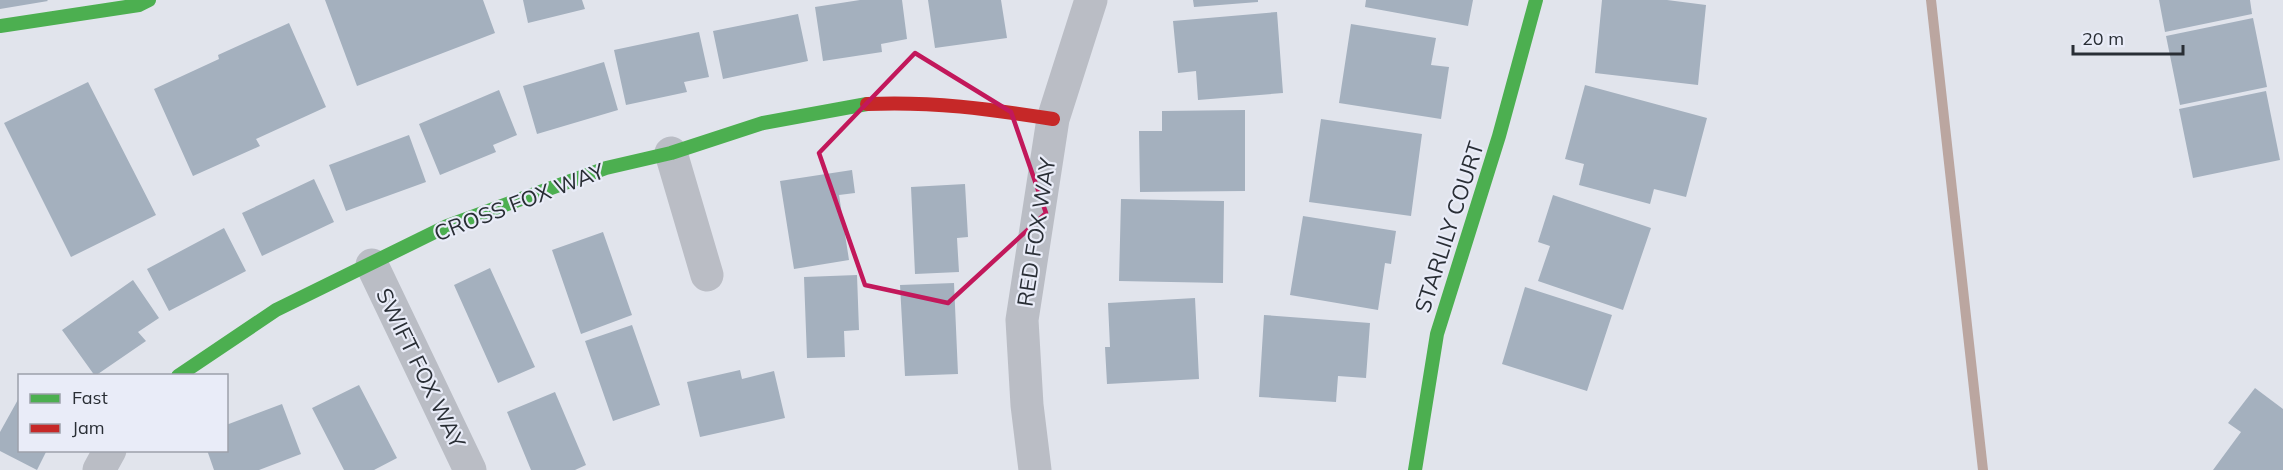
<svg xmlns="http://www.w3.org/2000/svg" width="2283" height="470" viewBox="0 0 2283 470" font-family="Mulish,sans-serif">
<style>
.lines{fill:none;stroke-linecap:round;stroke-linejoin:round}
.stream{stroke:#bba6a0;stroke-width:10}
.building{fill:#a4b0be}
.street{stroke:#babdc5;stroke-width:33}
.fast{stroke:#4caf50;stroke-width:14}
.jam{stroke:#c62828;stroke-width:14}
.marked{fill:none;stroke:#c2185b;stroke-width:4.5;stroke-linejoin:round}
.labels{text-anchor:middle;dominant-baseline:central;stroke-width:4.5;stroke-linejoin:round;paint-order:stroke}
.street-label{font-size:22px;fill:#292e35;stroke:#e9ecf8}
</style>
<rect width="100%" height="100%" fill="#e1e4ec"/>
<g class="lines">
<path class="stream" d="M 1931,0 L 1983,470"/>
</g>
<path class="building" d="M 0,0 L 47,0 L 48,1 L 0,9 Z
M 325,0 L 483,0 L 495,33 L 357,86 Z
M 523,0 L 582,0 L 585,9 L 528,23 Z
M 860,0 L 902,0 L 907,39 L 881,44 L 882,52 L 823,61 L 815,7 Z
M 928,0 L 1001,0 L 1007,38 L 935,48 Z
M 1193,0 L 1258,0 L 1258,2 L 1194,7 Z
M 1366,0 L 1473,0 L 1468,26 L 1365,7 Z
M 1602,0 L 1667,0 L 1706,5 L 1698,85 L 1595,73 Z
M 2159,0 L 2250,0 L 2252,14 L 2165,32 Z
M 1277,12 L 1283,93 L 1198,100 L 1196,71 L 1178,73 L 1173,21 Z
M 798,14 L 808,61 L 723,79 L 713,31 Z
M 2253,18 L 2267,87 L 2180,105 L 2166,36 Z
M 289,23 L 326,107 L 256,139 L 260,146 L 193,176 L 154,89 L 219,59 L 218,55 Z
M 1351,24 L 1436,38 L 1431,65 L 1449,67 L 1441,119 L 1339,103 Z
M 699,32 L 709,77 L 684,82 L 687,92 L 626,105 L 614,50 Z
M 604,62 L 618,110 L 537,134 L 523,86 Z
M 88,82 L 156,215 L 71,257 L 4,123 Z
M 1585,85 L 1707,118 L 1686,197 L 1654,189 L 1650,204 L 1579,185 L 1584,164 L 1565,159 Z
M 499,90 L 517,135 L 493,145 L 496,152 L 440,175 L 419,124 Z
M 2266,91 L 2280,160 L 2193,178 L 2179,109 Z
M 1245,110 L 1245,191 L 1140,192 L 1139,131 L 1162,131 L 1162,111 Z
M 1321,119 L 1422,134 L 1411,216 L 1309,202 Z
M 409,135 L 426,182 L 346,211 L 329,165 Z
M 852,170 L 855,193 L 839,195 L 849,260 L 794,269 L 780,181 Z
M 314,179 L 334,222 L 262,256 L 242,213 Z
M 965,184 L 968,237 L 957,238 L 959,272 L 915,274 L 911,187 Z
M 1553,195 L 1651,228 L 1623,310 L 1538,281 L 1550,246 L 1538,242 Z
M 1121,199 L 1224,201 L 1223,283 L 1119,281 Z
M 1303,216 L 1396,231 L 1391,264 L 1385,263 L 1378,310 L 1290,295 Z
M 224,228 L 246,271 L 169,311 L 147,269 Z
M 603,232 L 632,315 L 581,334 L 552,250 Z
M 490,268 L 535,367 L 498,383 L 454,285 Z
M 857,275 L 859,330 L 844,331 L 845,357 L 807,358 L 804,277 Z
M 133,280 L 159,318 L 138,332 L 146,341 L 95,376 L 62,330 Z
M 954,283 L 958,374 L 905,376 L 900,285 Z
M 1525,287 L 1612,315 L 1587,391 L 1502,364 Z
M 1195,298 L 1199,379 L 1107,384 L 1105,347 L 1110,347 L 1108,303 Z
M 1264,315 L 1370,323 L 1366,378 L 1338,376 L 1336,402 L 1259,397 Z
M 632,325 L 660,405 L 613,421 L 585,341 Z
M 740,370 L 742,379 L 774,371 L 785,418 L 700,437 L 687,382 Z
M 359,385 L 397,458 L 374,470 L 344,470 L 312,408 Z
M 2255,388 L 2283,409 L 2283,470 L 2213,470 L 2241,432 L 2228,423 Z
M 555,392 L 586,465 L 575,470 L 531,470 L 507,412 Z
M 20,396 L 20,450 L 47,450 L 37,470 L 0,451 L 0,432 Z
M 282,404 L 301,454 L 259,470 L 214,470 L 207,450 L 226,450 L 226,425 Z"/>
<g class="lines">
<path class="street" d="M 671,153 L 707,275
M 372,265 L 470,470
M 99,470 L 110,450
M 1035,470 L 1027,405 L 1022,320 L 1053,119 L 1091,0"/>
<path class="fast" d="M 0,26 L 139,5 L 149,0
M 178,376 L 276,310 L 447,226 L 606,168 L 671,153 L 763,123 L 867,104
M 1415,470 L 1437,334 L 1499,136 L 1536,0"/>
<path class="jam" d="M 867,104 C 932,101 989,109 1053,119"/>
</g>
<path class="marked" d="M 915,53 L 1011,112 L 1046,213 L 948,303 L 865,285 L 819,153 Z"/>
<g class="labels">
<g class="street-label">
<text transform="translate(519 202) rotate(-21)">CROSS FOX WAY</text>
<text transform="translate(1449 227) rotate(-72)">STARLILY COURT</text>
<text transform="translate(1036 232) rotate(-81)">RED FOX WAY</text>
<text transform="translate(421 368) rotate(64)">SWIFT FOX WAY</text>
</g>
</g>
<rect x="18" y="374" width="210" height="78" fill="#e9ecf8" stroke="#9ca0aa" stroke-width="1.5"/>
<rect x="30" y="394" width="30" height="9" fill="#4caf50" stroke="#9ca0aa" stroke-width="1.5"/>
<text x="72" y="404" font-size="18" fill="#292e35">Fast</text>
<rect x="30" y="424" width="30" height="9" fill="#c62828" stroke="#9ca0aa" stroke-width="1.5"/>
<text x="72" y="434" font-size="18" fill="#292e35">Jam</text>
<path d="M2073 45v9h110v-9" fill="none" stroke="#292e35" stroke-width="3"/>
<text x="2082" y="45" font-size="18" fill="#292e35" stroke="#e9ecf8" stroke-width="4.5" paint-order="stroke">20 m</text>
</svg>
